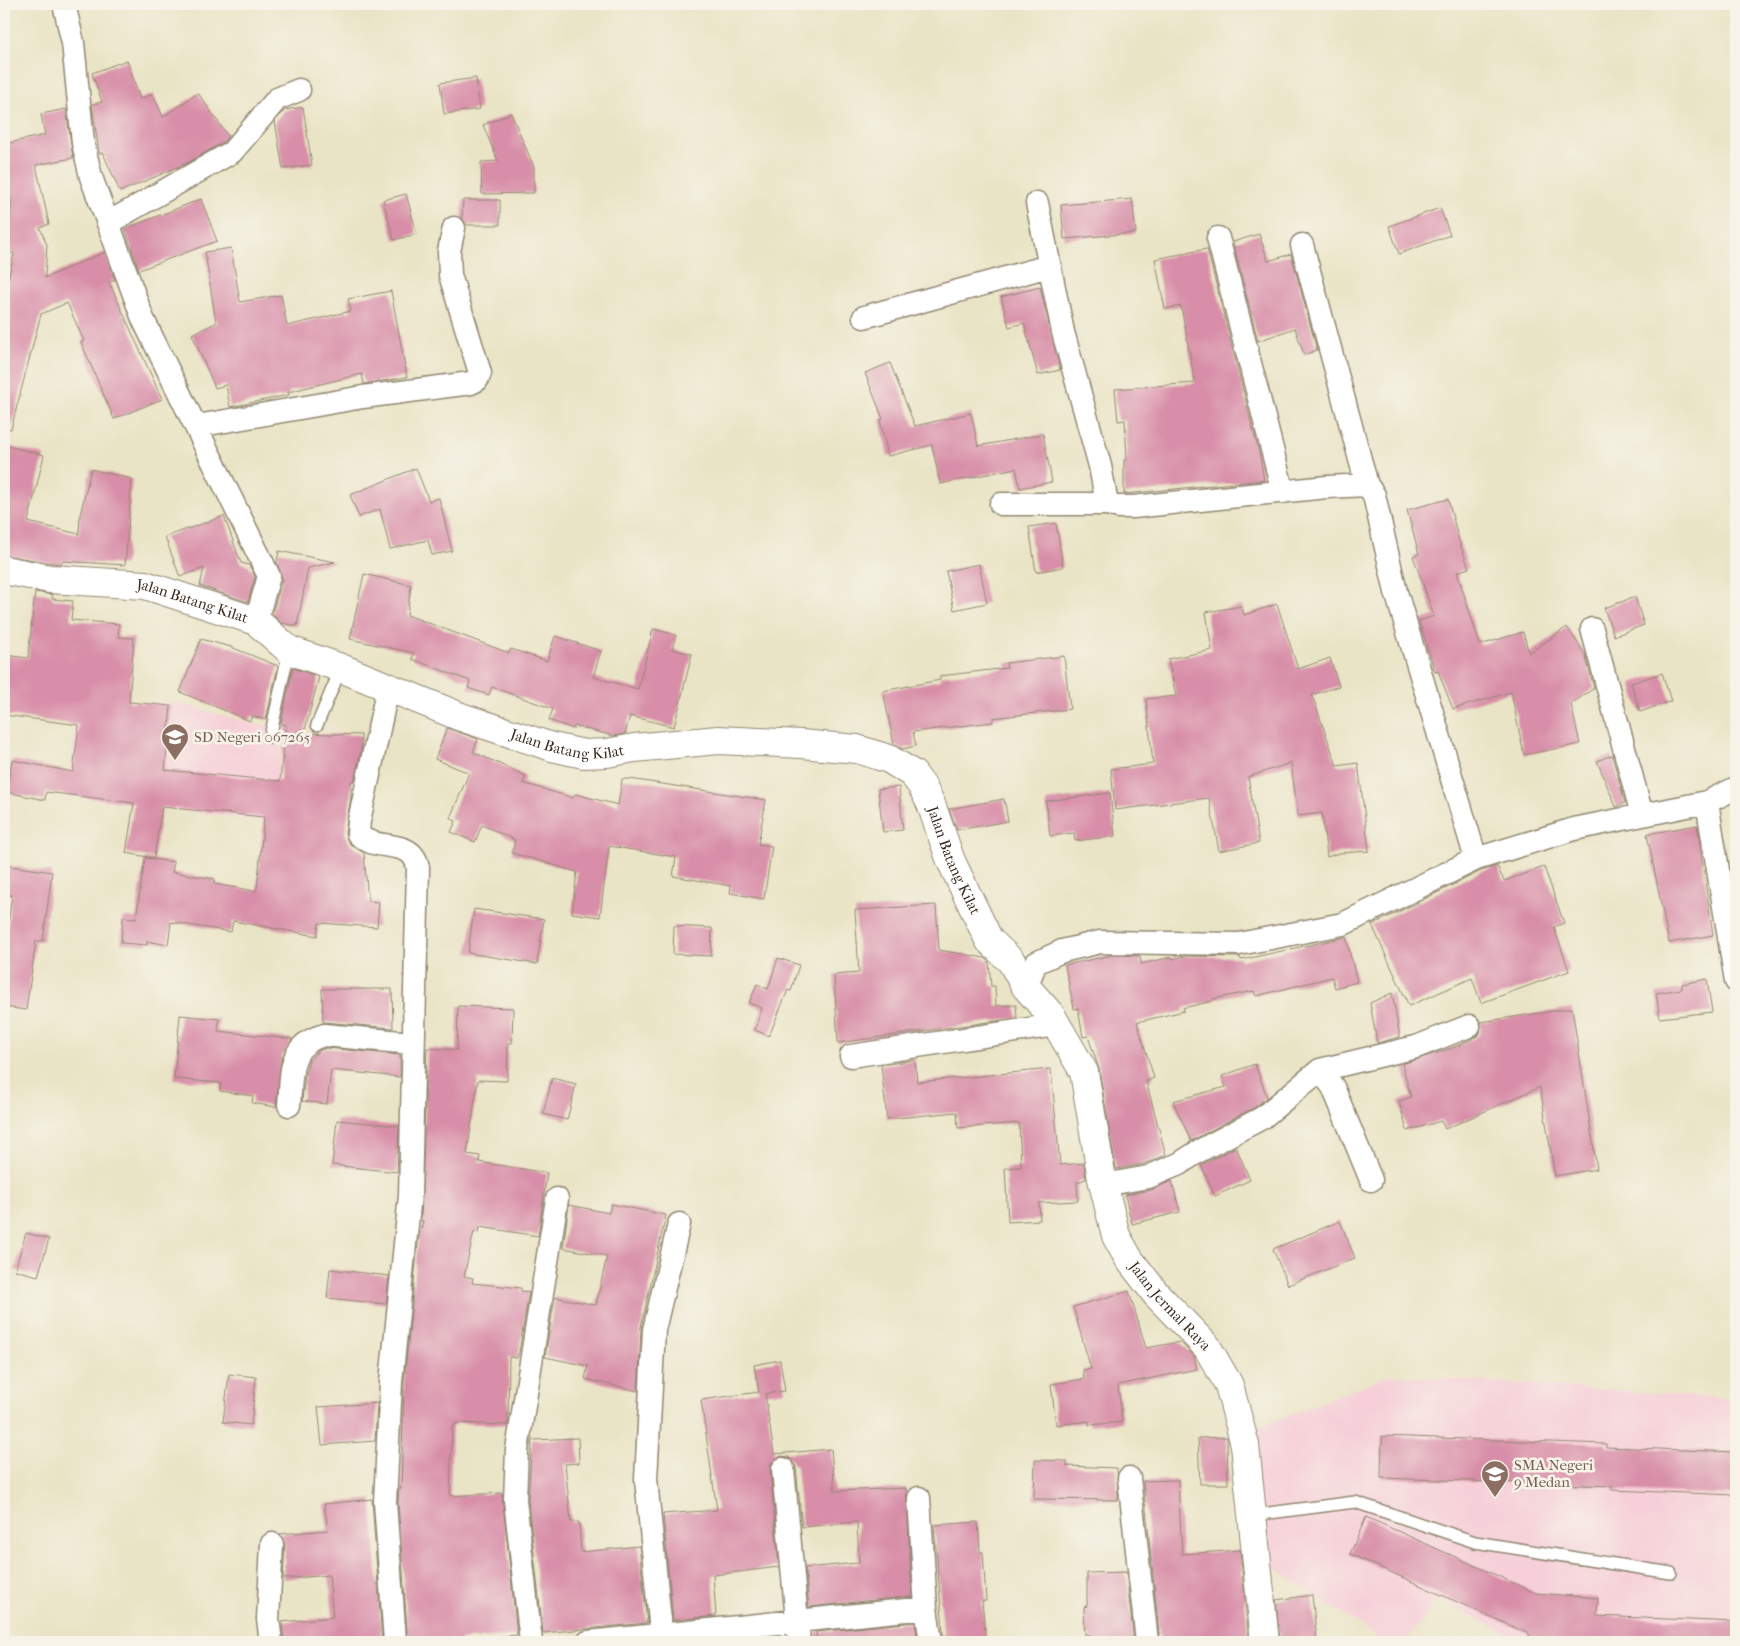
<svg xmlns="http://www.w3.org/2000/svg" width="1740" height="1646" viewBox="0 0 1740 1646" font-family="'IM FELL French Canon',serif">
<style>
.built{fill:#f6cfd8}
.building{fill:#d88ea8}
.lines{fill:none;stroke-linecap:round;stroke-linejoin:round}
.lane-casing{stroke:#928772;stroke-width:14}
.street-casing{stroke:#928772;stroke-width:25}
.secondary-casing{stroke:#928772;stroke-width:30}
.lane{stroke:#fff;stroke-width:11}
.street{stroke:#fff;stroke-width:22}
.secondary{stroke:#fff;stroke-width:28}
.labels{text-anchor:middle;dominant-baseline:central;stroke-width:5;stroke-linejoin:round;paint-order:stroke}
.street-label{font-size:15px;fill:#3b2a1e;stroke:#f7f3e8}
.education-label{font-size:15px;fill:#785e54;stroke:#f7f3e8;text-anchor:start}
</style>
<rect width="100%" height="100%" fill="#f7f3e8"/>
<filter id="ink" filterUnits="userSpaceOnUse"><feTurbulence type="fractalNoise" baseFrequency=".02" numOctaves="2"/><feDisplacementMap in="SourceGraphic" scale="10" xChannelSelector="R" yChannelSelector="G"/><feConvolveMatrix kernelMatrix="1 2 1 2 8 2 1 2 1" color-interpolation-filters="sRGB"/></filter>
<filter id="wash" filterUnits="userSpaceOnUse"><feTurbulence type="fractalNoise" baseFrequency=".0096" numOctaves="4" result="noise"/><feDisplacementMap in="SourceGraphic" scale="20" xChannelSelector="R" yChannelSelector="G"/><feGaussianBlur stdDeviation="1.12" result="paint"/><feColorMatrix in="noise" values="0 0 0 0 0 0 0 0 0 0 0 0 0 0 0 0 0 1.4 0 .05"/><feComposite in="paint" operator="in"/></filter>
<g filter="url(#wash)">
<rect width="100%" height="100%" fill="#eae4c6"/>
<path class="built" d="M 79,700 L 177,703 L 250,723 L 283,727 L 275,822 L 67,796 Z
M 1389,1375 L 1736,1399 L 1736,1642 L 1523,1642 L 1437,1598 L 1406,1642 L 1385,1642 L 1267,1563 L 1242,1434 Z"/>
<g id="blocks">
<path class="building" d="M 127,60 L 140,99 L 153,94 L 163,117 L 198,93 L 228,136 L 223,142 L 189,162 L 120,192 L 103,153 L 99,153 L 92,104 L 102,102 L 92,73 Z
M 476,78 L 480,109 L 444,114 L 440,83 Z
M 303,107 L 312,165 L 283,169 L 275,121 L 285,110 Z
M 66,109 L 73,158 L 36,165 L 49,224 L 40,228 L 47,245 L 45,278 L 105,252 L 115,280 L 109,282 L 162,399 L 114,419 L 81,342 L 84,341 L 67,303 L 41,314 L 11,429 L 4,428 L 4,299 L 14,253 L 9,253 L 11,202 L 4,168 L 4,144 L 45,135 L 41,114 Z
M 511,113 L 534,167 L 534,193 L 482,194 L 481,162 L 498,161 L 483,125 Z
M 406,194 L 417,234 L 394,240 L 383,200 Z
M 201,199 L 217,241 L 139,270 L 125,229 Z
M 1132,199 L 1136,233 L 1064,239 L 1061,205 Z
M 463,200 L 500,200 L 500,225 L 467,225 L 462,218 Z
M 1440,208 L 1450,235 L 1399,254 L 1389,226 Z
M 1259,234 L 1268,261 L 1291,254 L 1317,350 L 1304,355 L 1295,328 L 1258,341 L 1233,242 Z
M 231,248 L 240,302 L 281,295 L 287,326 L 351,311 L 348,299 L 391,291 L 407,377 L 364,384 L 362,374 L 288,392 L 289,395 L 230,407 L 226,385 L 215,388 L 192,334 L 216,323 L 205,252 Z
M 1207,249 L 1260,457 L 1264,480 L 1124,494 L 1124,460 L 1127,460 L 1125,420 L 1118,421 L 1115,389 L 1195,383 L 1181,306 L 1165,309 L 1155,259 Z
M 1040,287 L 1060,370 L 1038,375 L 1024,323 L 1009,327 L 1001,297 Z
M 890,363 L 915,426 L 971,413 L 978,446 L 1043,434 L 1052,482 L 1020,488 L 1016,468 L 940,484 L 932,445 L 888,456 L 880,420 L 883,419 L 865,373 Z
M 4,445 L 44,455 L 28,522 L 79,534 L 80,515 L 91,469 L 132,479 L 125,565 L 62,561 L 61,564 L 52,563 L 4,555 Z
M 416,468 L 429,501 L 439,498 L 452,551 L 432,555 L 428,540 L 390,549 L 380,509 L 359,517 L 350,495 Z
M 1448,499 L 1459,541 L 1469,568 L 1457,572 L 1480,645 L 1523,632 L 1529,653 L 1567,627 L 1585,654 L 1594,688 L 1571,704 L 1580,744 L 1524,755 L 1511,692 L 1453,709 L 1438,671 L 1435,672 L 1419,621 L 1434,616 L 1413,556 L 1419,554 L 1407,510 Z
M 224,516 L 241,563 L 249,565 L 255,577 L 248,602 L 200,586 L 204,568 L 180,577 L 165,537 Z
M 1056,523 L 1063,567 L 1036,572 L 1029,527 Z
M 279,551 L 335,562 L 308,568 L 297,626 L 281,623 L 272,614 L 282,580 L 277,562 Z
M 979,564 L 987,603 L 954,610 L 946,571 Z
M 364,574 L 411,585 L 407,615 L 509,653 L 511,649 L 547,661 L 555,636 L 601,651 L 593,677 L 638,689 L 653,629 L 676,635 L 672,649 L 692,654 L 674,727 L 630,716 L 625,734 L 614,736 L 574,726 L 573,729 L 549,720 L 553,709 L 492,687 L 489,695 L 468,688 L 470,681 L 412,659 L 414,653 L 350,639 Z
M 35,592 L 53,595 L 52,599 L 73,601 L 71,620 L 119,624 L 118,637 L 134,638 L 129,702 L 171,706 L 165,770 L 280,781 L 286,725 L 281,723 L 293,668 L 319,677 L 304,733 L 361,735 L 361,750 L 354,781 L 351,781 L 351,797 L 345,833 L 350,844 L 364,853 L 368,901 L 379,902 L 377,927 L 319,923 L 317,936 L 233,921 L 231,932 L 171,922 L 168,945 L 147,941 L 147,945 L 121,943 L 123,917 L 136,918 L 145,858 L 174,862 L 172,872 L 215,879 L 214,884 L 255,891 L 257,889 L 264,817 L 162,807 L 154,858 L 126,853 L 134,803 L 46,792 L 45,800 L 6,792 L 12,760 L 73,772 L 79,725 L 4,715 L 4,655 L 28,658 Z
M 1635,597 L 1644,625 L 1614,636 L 1604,608 Z
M 1277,604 L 1298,669 L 1330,658 L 1339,686 L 1312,695 L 1337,766 L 1358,763 L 1369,851 L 1339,853 L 1327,857 L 1322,813 L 1298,816 L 1291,763 L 1248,777 L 1259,843 L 1219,851 L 1209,798 L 1115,810 L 1111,769 L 1153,764 L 1146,699 L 1176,696 L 1168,659 L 1212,650 L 1206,612 L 1242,606 L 1244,615 Z
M 201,639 L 231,647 L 278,666 L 266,720 L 252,716 L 250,721 L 180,692 Z
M 1064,656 L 1070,709 L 993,718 L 993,722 L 913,732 L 916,746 L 902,749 L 894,744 L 883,691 L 940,680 L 940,676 L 1007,668 L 1006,663 Z
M 1662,673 L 1671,701 L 1640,712 L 1631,683 Z
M 447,728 L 478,739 L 473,752 L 526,776 L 523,783 L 573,798 L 575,794 L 618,805 L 622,779 L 630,779 L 766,800 L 758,844 L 772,846 L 764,899 L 730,893 L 731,886 L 673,876 L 676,857 L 609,846 L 600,917 L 572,913 L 577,872 L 512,853 L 515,840 L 482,825 L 475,842 L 451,832 L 456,821 L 450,818 L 469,773 L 435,759 Z
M 1612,755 L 1625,803 L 1616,807 L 1597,761 Z
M 899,787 L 903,830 L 883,832 L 878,789 Z
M 1110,793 L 1115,836 L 1075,841 L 1074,833 L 1050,836 L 1046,801 Z
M 1004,799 L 1008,821 L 957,830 L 949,809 Z
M 1697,825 L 1713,935 L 1669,943 L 1647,834 Z
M 4,865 L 52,872 L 43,941 L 36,941 L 26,1010 L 4,1007 L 4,939 L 6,939 L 12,895 L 4,894 Z
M 1497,866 L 1504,881 L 1544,867 L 1564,923 L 1554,927 L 1569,971 L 1481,1003 L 1472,978 L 1409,1006 L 1372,925 L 1481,871 Z
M 936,905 L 939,950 L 985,958 L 989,962 L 991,986 L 995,986 L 996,1006 L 1016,1005 L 1017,1018 L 838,1043 L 834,975 L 859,973 L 855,910 Z
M 474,909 L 544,919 L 537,964 L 468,953 Z
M 674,926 L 712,928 L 711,956 L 673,954 Z
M 1346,937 L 1357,982 L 1335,988 L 1332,977 L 1256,996 L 1254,991 L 1213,999 L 1213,1001 L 1183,1008 L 1184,1011 L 1137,1022 L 1154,1078 L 1146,1081 L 1166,1155 L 1144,1164 L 1116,1169 L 1099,1069 L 1088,1036 L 1083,1037 L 1078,1008 L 1074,1009 L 1065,965 L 1113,955 L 1140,956 L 1141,964 L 1172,957 L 1172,959 L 1185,956 L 1240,957 L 1241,960 Z
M 778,958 L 799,965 L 791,991 L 788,990 L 769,1036 L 755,1030 L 762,1008 L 749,1003 L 757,984 L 768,989 Z
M 1707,979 L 1712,1012 L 1660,1018 L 1656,993 L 1682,989 L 1682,984 Z
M 322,989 L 392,989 L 393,1028 L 323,1022 Z
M 1392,993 L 1400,1037 L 1377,1043 L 1370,1003 Z
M 458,1006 L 513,1008 L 512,1043 L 508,1043 L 507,1081 L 478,1080 L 467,1154 L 480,1156 L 479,1162 L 547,1173 L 538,1236 L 480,1227 L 479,1233 L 474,1232 L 464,1276 L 473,1278 L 472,1283 L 521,1288 L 521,1291 L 529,1292 L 519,1352 L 517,1358 L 509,1357 L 508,1425 L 455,1423 L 455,1426 L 452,1426 L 450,1496 L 502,1493 L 517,1635 L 460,1640 L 460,1642 L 408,1642 L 398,1502 L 399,1489 L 401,1489 L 404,1383 L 418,1242 L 423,1221 L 421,1221 L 427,1048 L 457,1050 Z
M 1572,1008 L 1597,1169 L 1555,1176 L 1540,1087 L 1445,1129 L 1441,1121 L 1407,1131 L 1399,1101 L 1411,1097 L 1402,1064 L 1455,1047 L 1474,1038 L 1480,1034 L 1481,1022 Z
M 180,1015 L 219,1019 L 218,1031 L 292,1039 L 281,1059 L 276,1107 L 252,1103 L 253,1096 L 220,1091 L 221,1083 L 174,1079 Z
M 326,1048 L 400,1055 L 400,1077 L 331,1070 L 327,1104 L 302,1101 L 305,1074 L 309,1060 L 318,1051 Z
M 915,1060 L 917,1082 L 1051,1069 L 1060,1165 L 1084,1163 L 1086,1179 L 1077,1182 L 1078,1201 L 1039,1203 L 1040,1220 L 1008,1222 L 1005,1168 L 1021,1167 L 1019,1123 L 958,1128 L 957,1112 L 887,1119 L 881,1065 Z
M 1255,1064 L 1267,1097 L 1255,1107 L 1191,1141 L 1173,1101 L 1226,1087 L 1222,1076 Z
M 552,1078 L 576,1084 L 567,1120 L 543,1114 Z
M 337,1120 L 399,1126 L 397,1172 L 332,1165 Z
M 1236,1147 L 1250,1180 L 1215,1196 L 1201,1165 Z
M 1172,1181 L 1180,1212 L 1132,1224 L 1125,1195 L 1151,1190 Z
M 611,1204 L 666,1215 L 641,1327 L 638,1391 L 585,1379 L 588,1366 L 545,1357 L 555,1297 L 596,1305 L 607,1256 L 563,1248 L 569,1205 L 609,1213 Z
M 1340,1221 L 1355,1258 L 1288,1285 L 1273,1249 Z
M 26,1233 L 49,1239 L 38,1276 L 15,1270 Z
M 330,1269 L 389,1276 L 386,1304 L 327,1298 Z
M 1129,1291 L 1146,1348 L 1180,1342 L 1194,1356 L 1197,1369 L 1118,1385 L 1122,1422 L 1089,1425 L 1089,1421 L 1056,1425 L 1051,1384 L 1084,1379 L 1083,1370 L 1091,1369 L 1073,1307 Z
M 780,1360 L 785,1391 L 765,1394 L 774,1454 L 831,1449 L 835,1491 L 906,1488 L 912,1596 L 809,1607 L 805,1568 L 859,1563 L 857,1522 L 802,1527 L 796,1467 L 789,1457 L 781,1456 L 771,1463 L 770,1470 L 779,1567 L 713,1575 L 716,1616 L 673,1620 L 663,1514 L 717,1510 L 701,1400 L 759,1392 L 754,1365 Z
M 229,1374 L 256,1377 L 251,1425 L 223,1422 Z
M 377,1403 L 375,1441 L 322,1445 L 318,1407 Z
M 1382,1436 L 1606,1444 L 1606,1447 L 1736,1452 L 1736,1495 L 1612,1490 L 1612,1486 L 1381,1478 Z
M 1227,1437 L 1228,1484 L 1200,1484 L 1198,1438 Z
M 578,1438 L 579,1463 L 565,1464 L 571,1522 L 579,1522 L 581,1552 L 639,1546 L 647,1623 L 543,1633 L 528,1500 L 532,1440 Z
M 1035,1460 L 1067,1461 L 1067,1466 L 1117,1468 L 1118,1500 L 1034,1499 Z
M 1178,1480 L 1182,1554 L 1240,1550 L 1249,1642 L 1160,1642 L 1143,1481 Z
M 372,1499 L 382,1642 L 284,1642 L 282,1622 L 333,1617 L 329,1575 L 283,1579 L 285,1545 L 280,1534 L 328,1530 L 324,1504 Z
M 1366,1517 L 1536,1593 L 1598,1598 L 1597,1616 L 1736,1622 L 1736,1642 L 1583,1642 L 1529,1638 L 1529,1634 L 1350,1554 Z
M 978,1522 L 980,1552 L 983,1552 L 986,1601 L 982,1601 L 986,1642 L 944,1642 L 934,1525 Z
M 1126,1572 L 1134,1642 L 1090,1642 L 1090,1635 L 1085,1635 L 1084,1607 L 1087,1606 L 1087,1573 Z
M 1312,1595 L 1317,1642 L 1280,1642 L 1276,1600 Z
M 915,1622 L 918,1642 L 817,1642 L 816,1632 Z"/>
</g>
</g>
<g filter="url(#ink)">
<use href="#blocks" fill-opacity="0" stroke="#928772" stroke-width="1"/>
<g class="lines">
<g class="lane-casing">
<path id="lane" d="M 317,725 L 341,668
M 270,737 L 289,650
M 1253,1515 L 1355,1502 L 1475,1542 L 1671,1573"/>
</g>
<g class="street-casing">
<path id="street" d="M 64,4 L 73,43 L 83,143 L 91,177 L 108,223 L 143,319 L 269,576 L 256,621
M 1037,203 L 1063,332 L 1100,466 L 1107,504
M 108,223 L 232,152 L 277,99 L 299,90
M 1218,238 L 1283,492
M 1302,245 L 1367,485
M 864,317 L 1049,266
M 197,426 L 363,397 L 471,383 L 477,380 L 480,373 L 450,275 L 449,251 L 454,228
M 1001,504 L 1107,504 L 1118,507 L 1133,507 L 1327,487 L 1367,485 L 1374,495 L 1396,592 L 1476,859
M 1592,629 L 1642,815
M 388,687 L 359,821 L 358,834 C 377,854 413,836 418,868 L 410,1195 L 391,1382 L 385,1502 L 395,1642
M 1707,802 L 1736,981
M 1026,987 L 1036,963 L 1062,951 L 1100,942 L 1239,944 L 1343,924 L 1476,859 L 1574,829 L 1707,802 L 1736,788
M 851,1056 L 1056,1025
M 1320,1070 L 1333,1087 L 1371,1180
M 289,1105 C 292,1073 287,1045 324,1035 L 412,1043
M 1102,1179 L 1115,1183 L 1148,1177 L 1179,1164 L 1199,1151 L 1262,1118 L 1320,1070 L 1416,1047 L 1469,1026
M 783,1469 L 799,1642
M 1129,1478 L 1147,1642
M 919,1498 L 926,1608 L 931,1642
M 271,1642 L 268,1619 L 272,1544
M 531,1642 L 515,1500 L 517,1450 L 557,1199
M 588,1642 L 926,1608
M 662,1642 L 646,1479 L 654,1330 L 679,1224"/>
</g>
<g class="secondary-casing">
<g id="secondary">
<path id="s1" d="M 4,570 L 50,579 L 145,585 L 256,621 L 289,650 L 341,668 L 461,717 L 552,747 L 584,754 L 607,753 L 634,748 L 718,740 L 801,744 L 857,749 L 889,759 L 913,774 L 922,786 L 931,804 L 951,861 L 989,940 L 1011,961 L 1026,987 L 1051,1015 L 1084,1072 L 1102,1179 L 1116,1236 L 1129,1259 L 1156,1294 L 1207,1347 L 1229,1385 L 1245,1445 L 1265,1642"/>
</g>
</g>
<use href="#lane" class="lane"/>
<use href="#street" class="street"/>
<use href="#secondary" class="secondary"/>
</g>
</g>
<defs>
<g id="school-pin" transform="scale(1.4375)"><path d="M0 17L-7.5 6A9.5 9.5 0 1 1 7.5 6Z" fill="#8d6e63" stroke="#f7f3e8"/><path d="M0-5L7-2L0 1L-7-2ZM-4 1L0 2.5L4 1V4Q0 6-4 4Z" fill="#fff"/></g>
</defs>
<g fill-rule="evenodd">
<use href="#school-pin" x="175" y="737"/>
<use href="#school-pin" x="1495" y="1474"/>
</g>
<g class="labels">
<g class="street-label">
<text stroke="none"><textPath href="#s1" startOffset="192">Jalan Batang Kilat</textPath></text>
<text stroke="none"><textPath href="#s1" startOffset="598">Jalan Batang Kilat</textPath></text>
<text stroke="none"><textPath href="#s1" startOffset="1048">Jalan Batang Kilat</textPath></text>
<text stroke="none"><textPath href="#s1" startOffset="1555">Jalan Jermal Raya</textPath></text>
</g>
<g class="education-label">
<text x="194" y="737">SD Negeri 067265</text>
<text x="1514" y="1465">SMA Negeri<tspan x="1514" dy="17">9 Medan</tspan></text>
</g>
</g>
<rect width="1740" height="1646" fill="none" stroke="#f7f3e8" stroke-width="20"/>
</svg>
